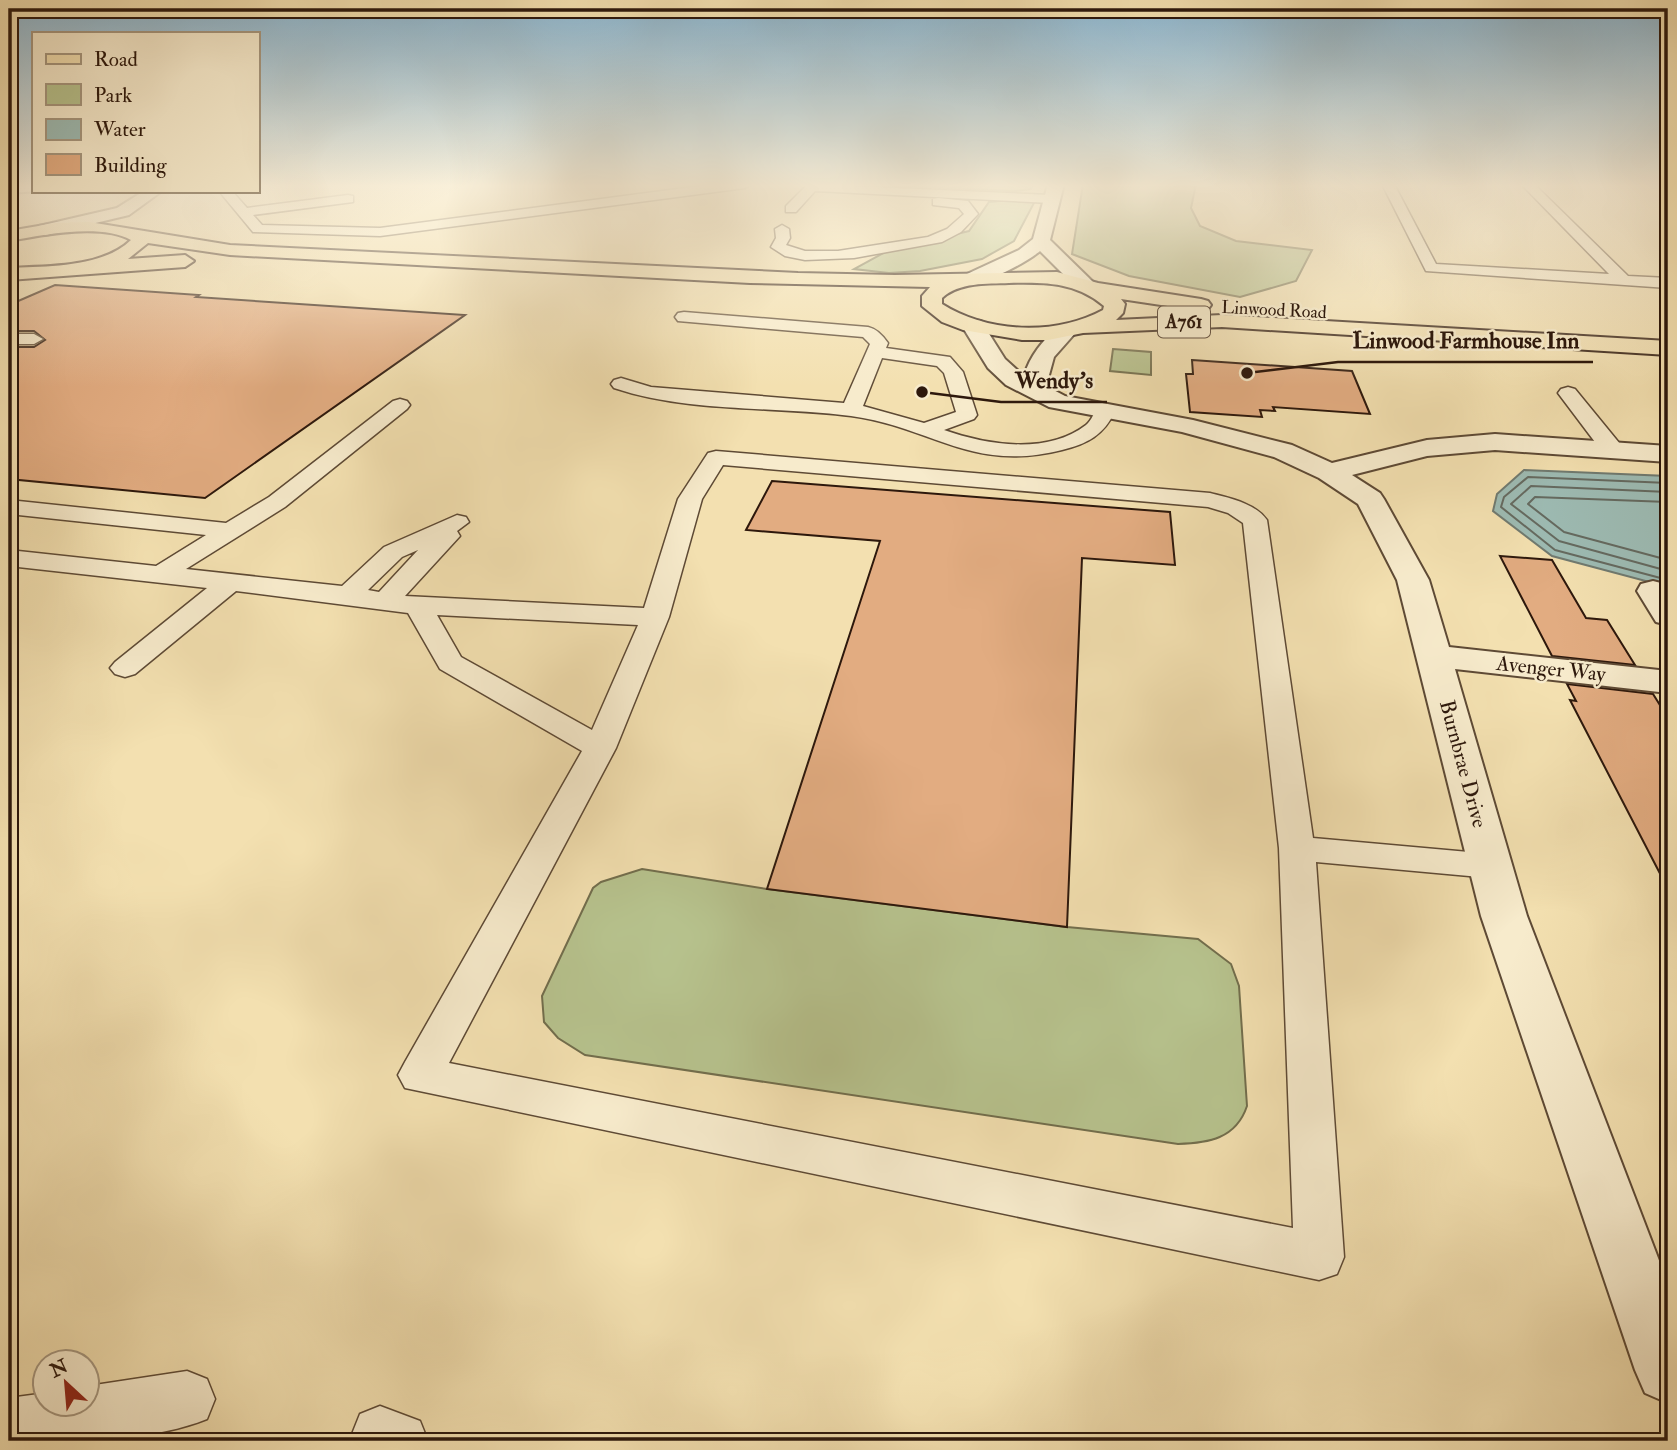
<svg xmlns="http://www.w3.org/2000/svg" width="1677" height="1450" viewBox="0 0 1677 1450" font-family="'IM FELL Double Pica',serif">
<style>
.green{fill:#b7c38e;stroke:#726e4d;stroke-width:2}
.water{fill:#9dbbb3;stroke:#707a70;stroke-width:2}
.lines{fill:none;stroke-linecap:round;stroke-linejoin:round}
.shore{stroke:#656a60;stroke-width:2}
.building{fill:#e2ac81;stroke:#2d180c;stroke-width:2}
.lane-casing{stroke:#5e4a35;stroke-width:3}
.street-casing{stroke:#5e4a35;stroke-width:4}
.primary-casing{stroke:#2d180c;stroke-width:4}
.lane{fill:#f7ebcc;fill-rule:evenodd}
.street{fill:#f7ebcc;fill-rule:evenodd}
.primary{fill:#f3e0b0;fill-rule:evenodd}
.labels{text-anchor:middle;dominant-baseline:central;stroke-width:5;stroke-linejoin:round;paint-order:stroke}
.far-street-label{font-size:18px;fill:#2d180c;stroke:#f7ebcc}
.shield{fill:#f7ebcc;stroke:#6a5746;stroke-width:2}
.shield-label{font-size:19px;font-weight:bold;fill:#2d180c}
.street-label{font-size:21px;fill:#2d180c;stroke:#f7ebcc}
.leader{fill:none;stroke:#2d180c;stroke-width:2.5}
.callout-dot{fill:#2d180c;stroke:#f7ebcc;stroke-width:2.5}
.callout-label{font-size:23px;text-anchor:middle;font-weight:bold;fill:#2d180c;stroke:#f7ebcc;stroke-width:5;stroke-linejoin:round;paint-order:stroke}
</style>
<rect width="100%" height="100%" fill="#f3e0b0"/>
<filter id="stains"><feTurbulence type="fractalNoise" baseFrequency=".00286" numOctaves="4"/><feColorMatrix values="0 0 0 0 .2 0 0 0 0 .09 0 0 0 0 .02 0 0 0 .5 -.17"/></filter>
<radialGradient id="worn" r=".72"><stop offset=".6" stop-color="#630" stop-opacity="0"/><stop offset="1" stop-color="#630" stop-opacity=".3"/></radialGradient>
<path class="green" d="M 851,184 L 1033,184 L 1031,189 L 1016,191 Z
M 1083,184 L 1196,184 L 1191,208 L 1200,226 L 1236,241 L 1312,250 L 1296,281 L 1240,297 L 1129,276 L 1072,254 Z
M 1012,200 L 1035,201 L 1014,241 L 982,259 L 920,271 L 889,273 L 854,269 L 889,250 L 969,231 L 989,202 Z
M 1113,349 L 1151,352 L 1151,375 L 1110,371 Z
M 642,869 L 767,889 L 1067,927 L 1198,939 L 1231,964 L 1239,986 L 1247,1106 C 1236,1139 1208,1143 1178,1144 L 585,1055 L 558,1038 L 544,1022 L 542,996 L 593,888 L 601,882 Z"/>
<path class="water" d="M 1524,470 L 1668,476 L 1668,587 L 1552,556 L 1493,511 L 1497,494 Z"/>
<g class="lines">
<path class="shore" d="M 1668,483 L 1528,477 L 1504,497 L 1501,507 L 1555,550 L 1668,580
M 1668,492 L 1531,486 L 1511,504 L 1559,541 L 1668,571
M 1668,502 L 1535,497 L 1528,504 L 1564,532 L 1668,560"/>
</g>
<path class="building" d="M 55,285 L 199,295 L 196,297 L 465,315 L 205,498 L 9,479 L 9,347 L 34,347 L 45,340 L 34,331 L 9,331 L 9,305 Z
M 1192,360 L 1352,371 L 1370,414 L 1273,407 L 1275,411 L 1260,410 L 1262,417 L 1190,412 L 1186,374 L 1193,374 Z
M 772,481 L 1170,512 L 1175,565 L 1082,558 L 1067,927 L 767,889 L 880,541 L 746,530 Z
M 1500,556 L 1552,560 L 1586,618 L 1607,620 L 1635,665 L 1552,656 Z
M 1567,684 L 1653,694 L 1668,718 L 1668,889 L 1570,700 L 1576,701 Z"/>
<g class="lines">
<g class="lane-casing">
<path id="lane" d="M 715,184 L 751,184 L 745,188 L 380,236 L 253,232 L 219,191 L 232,191 L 247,208 L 348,195 L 353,196 L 353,202 L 253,215 L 262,225 L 380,228 Z
M 808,184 L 1051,195 L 1058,199 L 1051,203 L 815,191 L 796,212 L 786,212 L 786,206 Z
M 1382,184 L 1394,184 L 1436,264 L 1609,274 L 1521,184 L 1534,184 L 1628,276 L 1668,278 L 1668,288 L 1426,271 Z
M 938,198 L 968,201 L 978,214 L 961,232 L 942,242 L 854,258 L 805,260 L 785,256 L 771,247 L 776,238 L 775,229 L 782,225 L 789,229 L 790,238 L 786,245 L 805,251 L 838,251 L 928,237 L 947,229 L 964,214 L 959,208 L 933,205 L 933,199 Z
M 684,312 L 868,327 C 877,329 883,336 888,343 L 886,348 L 950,357 L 963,372 L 977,415 L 974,419 L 944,430 C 987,445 1047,455 1086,425 C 1092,420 1094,412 1098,407 L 1112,407 L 1115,411 C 1104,435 1087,444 1062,450 C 972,473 932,427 851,416 C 773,406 689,413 614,388 L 611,384 L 614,380 L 621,378 L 651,387 L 844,403 L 870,344 L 863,337 L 678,321 L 675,317 L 678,313 ZM 882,358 L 937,366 L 944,373 L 956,412 L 924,423 L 863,406 Z
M 9,334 L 34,334 L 43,339 L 34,344 L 9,344 Z
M 1568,387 L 1575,389 L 1620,444 L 1623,449 L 1620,454 L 1604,454 L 1558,393 L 1561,389 Z
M 400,399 L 407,401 L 410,405 L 407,409 L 285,507 L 186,569 L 342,586 L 384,547 L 457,515 L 466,517 L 469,522 L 457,531 L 460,536 L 405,596 L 644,608 L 678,499 L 708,453 L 716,451 L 1210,493 C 1229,498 1255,503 1267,520 L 1313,838 L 1491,854 L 1504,857 L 1509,866 L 1504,875 L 1491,878 L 1316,862 L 1344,1257 L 1337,1274 L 1319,1280 L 405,1088 L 398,1075 L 405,1062 L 582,751 L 440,669 L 408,613 L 236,591 L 135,674 L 125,677 L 115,674 L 110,668 L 115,662 L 207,588 L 9,566 L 9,550 L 156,566 L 206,535 L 9,514 L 9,500 L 226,523 L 269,497 L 393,401 ZM 723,465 L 1208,507 L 1228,513 L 1243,523 L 1279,848 L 1293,1228 L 449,1063 L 616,748 L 669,617 L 702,499 ZM 418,550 L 379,592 L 368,590 L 402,557 ZM 437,615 L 638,625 L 592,730 L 461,657 Z
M 187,1371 L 207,1379 L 215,1399 L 207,1419 C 147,1443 72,1441 9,1441 L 9,1398 L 46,1393 L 46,1404 L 88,1404 L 88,1386 Z
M 380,1406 L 420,1421 L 428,1441 L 355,1441 L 352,1434 L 360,1414 Z"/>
</g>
<g class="street-casing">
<path id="street" d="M 9,184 L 33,184 L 33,191 L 39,191 L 9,193 Z
M 1048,184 L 1064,184 L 1050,240 L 1092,281 L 1095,285 L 1092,289 L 1078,289 L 1040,251 C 1027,262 983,286 967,282 L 964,278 L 967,274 L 1019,250 L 1033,239 Z
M 144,191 L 162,191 L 129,215 L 45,235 L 36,230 L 39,226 L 117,208 Z
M 973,320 L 981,321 L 1005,359 L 1024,376 C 1030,355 1043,341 1058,326 L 1074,326 L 1077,331 L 1054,357 L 1046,386 L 1065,396 L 1193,420 L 1292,445 L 1332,463 L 1427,440 L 1495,434 L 1668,446 L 1668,462 L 1495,450 L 1427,456 L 1352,475 L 1380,493 L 1384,499 L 1429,580 L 1449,647 L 1668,671 L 1668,693 L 1455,669 L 1527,916 L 1668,1284 L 1668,1403 L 1645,1393 L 1635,1370 L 1481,916 L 1397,580 L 1358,504 L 1319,478 L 1274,457 L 1182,432 L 1049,407 L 1006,385 L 988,368 L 962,326 L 965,321 Z
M 1653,581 L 1665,584 L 1668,589 L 1668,625 L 1656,622 L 1637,591 L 1641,584 Z"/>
</g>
<g class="primary-casing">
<path id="primary" d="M 89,222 L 230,245 L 798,273 L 895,275 L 1057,272 L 1098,283 L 1201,299 L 1208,301 L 1211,305 L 1208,309 L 1201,311 L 1121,299 L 1125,304 L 1123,313 L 1116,320 L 1222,315 L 1668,341 L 1668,355 L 1222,327 L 1083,333 L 1048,340 L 1022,340 L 963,330 L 942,322 L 922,306 L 922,296 L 930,287 L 750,283 L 230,255 L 148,243 L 128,259 L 185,255 L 194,261 L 185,267 L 9,280 L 9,268 C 47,266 102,268 131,240 C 101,223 42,235 9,241 L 9,231 L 56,223 ZM 1009,283 C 1044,282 1076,282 1104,306 L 1103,310 C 1055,336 988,333 942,304 L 942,298 C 959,282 987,284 1009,283 Z"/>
</g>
<use href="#lane" class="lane"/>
<use href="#street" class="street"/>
<use href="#primary" class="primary"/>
</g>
<linearGradient id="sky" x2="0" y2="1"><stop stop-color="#8ab7d3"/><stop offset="0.48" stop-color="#faf1db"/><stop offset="1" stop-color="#faf1db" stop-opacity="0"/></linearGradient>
<rect width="1677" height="387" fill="url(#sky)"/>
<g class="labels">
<g class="far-street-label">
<text transform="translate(1274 310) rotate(3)">Linwood Road</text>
</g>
<rect class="shield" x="1158" y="306.5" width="52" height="31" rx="5"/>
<g class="shield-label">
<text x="1184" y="322">A761</text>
</g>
<g class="street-label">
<text transform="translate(1551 669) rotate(6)">Avenger Way</text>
<text transform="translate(1463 764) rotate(75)">Burnbrae Drive</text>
</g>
</g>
<path class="leader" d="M1247 373L1338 362H1593M922 392L1001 402H1107"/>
<g class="callout-dot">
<circle cx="1247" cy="373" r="7"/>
<circle cx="922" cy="392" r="7"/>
</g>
<g class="callout-label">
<text x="1466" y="348">Linwood Farmhouse Inn</text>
<text x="1054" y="388">Wendy's</text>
</g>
<rect width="1677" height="1450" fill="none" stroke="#f3e0b0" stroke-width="35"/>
<rect x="10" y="10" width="1656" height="1429" fill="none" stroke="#2d180c" stroke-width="3.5"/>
<rect x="18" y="18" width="1642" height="1415" fill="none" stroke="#2d180c" stroke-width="2"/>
<rect x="32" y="32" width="228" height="161" fill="#f7ebcc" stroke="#a6977f" stroke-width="2"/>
<rect x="46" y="54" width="35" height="10" fill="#f3e0b0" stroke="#a6977f" stroke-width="2"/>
<text x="94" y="66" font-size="21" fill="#2d180c">Road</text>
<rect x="46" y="84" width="35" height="21" fill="#b7c38e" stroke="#a6977f" stroke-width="2"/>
<text x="94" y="102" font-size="21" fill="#2d180c">Park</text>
<rect x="46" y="119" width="35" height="21" fill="#9dbbb3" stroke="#a6977f" stroke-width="2"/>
<text x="94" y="136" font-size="21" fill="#2d180c">Water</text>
<rect x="46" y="154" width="35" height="21" fill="#e2ac81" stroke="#a6977f" stroke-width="2"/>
<text x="94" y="172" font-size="21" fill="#2d180c">Building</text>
<g transform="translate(66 1383) rotate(334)"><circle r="33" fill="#f7ebcc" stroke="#a6977f" stroke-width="2"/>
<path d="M0-5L12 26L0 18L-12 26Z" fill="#8f2418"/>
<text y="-10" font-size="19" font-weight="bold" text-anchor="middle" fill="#2d180c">N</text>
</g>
<rect width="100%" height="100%" filter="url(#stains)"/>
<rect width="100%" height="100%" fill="url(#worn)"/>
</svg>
